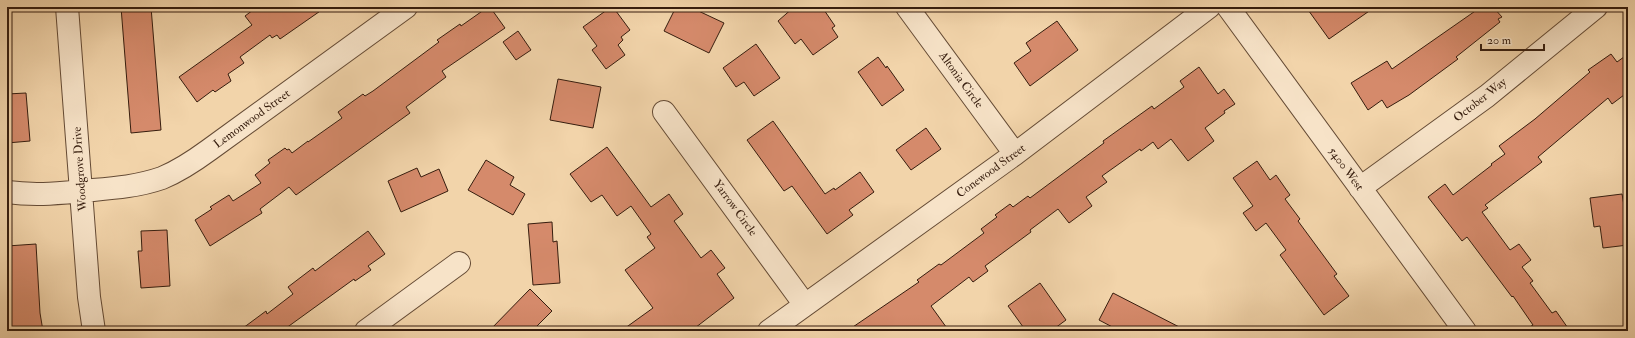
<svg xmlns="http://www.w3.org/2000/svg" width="1635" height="338" viewBox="0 0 1635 338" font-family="'IM FELL Double Pica',serif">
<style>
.building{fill:#d58a6b;stroke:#361d0e}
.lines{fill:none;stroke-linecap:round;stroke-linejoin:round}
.minor-casing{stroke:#654b35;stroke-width:24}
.minor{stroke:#f7e3c8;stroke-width:22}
.labels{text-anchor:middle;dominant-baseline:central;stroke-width:3;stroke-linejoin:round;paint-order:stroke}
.street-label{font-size:12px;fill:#361d0e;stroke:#f7e3c8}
</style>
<rect width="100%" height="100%" fill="#f2d4aa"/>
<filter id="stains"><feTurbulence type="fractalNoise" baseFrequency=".005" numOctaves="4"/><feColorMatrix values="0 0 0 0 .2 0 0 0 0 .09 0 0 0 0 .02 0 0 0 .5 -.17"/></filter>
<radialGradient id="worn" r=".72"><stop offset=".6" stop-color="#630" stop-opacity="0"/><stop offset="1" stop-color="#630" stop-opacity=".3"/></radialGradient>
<path class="building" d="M 121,7 L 151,7 L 161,130 L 131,133 Z
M 257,7 L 326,7 L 280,39 L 277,35 L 272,38 L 270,35 L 240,57 L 244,63 L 228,74 L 231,81 L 215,92 L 213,90 L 197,102 L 179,77 L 252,25 L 245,16 Z
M 488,7 L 490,7 L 505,28 L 442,71 L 446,77 L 406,107 L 410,113 L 296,195 L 289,187 L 260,209 L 262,213 L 210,246 L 195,220 L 212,209 L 210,207 L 229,195 L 233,201 L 261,183 L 255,175 L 270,163 L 268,160 L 285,148 L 287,150 L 289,149 L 292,153 L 308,141 L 308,142 L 342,118 L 338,112 L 363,94 L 365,96 L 373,91 L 439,42 L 437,40 L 460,24 L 461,26 Z
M 611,7 L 613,7 L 630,30 L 621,37 L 623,40 L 618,45 L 625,55 L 606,69 L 592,50 L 597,46 L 583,27 Z
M 676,7 L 690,7 L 724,23 L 709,53 L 664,31 Z
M 794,7 L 822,7 L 835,26 L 832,28 L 838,37 L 813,55 L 801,39 L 795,44 L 778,21 Z
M 1306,7 L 1375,7 L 1329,39 Z
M 1481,7 L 1493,7 L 1502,17 L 1498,19 L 1500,22 L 1456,57 L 1458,59 L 1409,95 L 1387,108 L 1382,100 L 1368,110 L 1351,83 L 1387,61 L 1392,69 Z
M 1057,21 L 1078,50 L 1030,86 L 1014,63 L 1031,51 L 1026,43 Z
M 518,31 L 531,50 L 516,60 L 503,42 Z
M 756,44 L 780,78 L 754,96 L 744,82 L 736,87 L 723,68 Z
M 1611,54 L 1617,62 L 1628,54 L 1628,92 L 1612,104 L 1608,98 L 1538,157 L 1542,162 L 1485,205 L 1488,208 L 1482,212 L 1510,250 L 1519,244 L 1531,260 L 1522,267 L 1533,281 L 1530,283 L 1552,313 L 1556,311 L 1570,331 L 1523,331 L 1533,325 L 1513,296 L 1512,297 L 1467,237 L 1462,241 L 1428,197 L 1445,184 L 1453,195 L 1492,165 L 1491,164 L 1505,154 L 1499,146 L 1535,119 L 1590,72 L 1588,70 Z
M 878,57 L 886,68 L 887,66 L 904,90 L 882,106 L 858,72 Z
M 1199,67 L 1218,94 L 1224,89 L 1235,104 L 1224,111 L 1225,113 L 1205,128 L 1214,141 L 1188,161 L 1171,139 L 1158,149 L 1153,142 L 1141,151 L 1140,149 L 1102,176 L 1107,182 L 1086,197 L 1092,206 L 1069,223 L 1058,209 L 1030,230 L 1031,232 L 985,266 L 988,271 L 973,282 L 969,277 L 931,306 L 949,331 L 847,331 L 919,282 L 917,280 L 939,264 L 941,265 L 984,233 L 981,229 L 997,217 L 995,215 L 1010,204 L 1013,207 L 1028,196 L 1030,198 L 1104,143 L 1103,141 L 1152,106 L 1154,109 L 1184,87 L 1180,81 Z
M 558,79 L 601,87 L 593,128 L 550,120 Z
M 26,93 L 30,141 L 7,143 L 7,94 Z
M 773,121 L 825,194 L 834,188 L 835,190 L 860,172 L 874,192 L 849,210 L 853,215 L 827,234 L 792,186 L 784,191 L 747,140 Z
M 926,128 L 941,149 L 911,170 L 896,150 Z
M 607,147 L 651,207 L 669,194 L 683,214 L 674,221 L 701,258 L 711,250 L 725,268 L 717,274 L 734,298 L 691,331 L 621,331 L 653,308 L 625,270 L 655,248 L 647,237 L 651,234 L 631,206 L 617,216 L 602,195 L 591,202 L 570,174 Z
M 486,160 L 514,177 L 510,185 L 525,194 L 513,215 L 468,190 Z
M 1257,161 L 1270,180 L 1276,175 L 1290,195 L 1285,199 L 1300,219 L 1298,221 L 1337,274 L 1334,276 L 1349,296 L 1324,315 L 1280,255 L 1286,250 L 1266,223 L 1256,231 L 1243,213 L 1253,206 L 1233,178 Z
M 417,168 L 421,177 L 439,169 L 448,191 L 401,212 L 388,181 Z
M 1622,194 L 1628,228 L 1628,245 L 1603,248 L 1600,226 L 1594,227 L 1590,198 Z
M 552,222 L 553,242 L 557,241 L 560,283 L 533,285 L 528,224 Z
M 167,230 L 170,286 L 141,288 L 138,251 L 142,251 L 141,231 Z
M 368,231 L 385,254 L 368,266 L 371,270 L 355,281 L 354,279 L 282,331 L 239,331 L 266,311 L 267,314 L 293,294 L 288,287 L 313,268 L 315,271 Z
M 36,244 L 40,313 L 43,331 L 7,331 L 7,317 L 11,316 L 7,246 Z
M 1040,283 L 1066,320 L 1051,331 L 1026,331 L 1008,306 Z
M 530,289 L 552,311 L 532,331 L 489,331 Z
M 1113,293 L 1187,331 L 1120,331 L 1099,320 Z"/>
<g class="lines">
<g class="minor-casing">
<path id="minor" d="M 67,7 L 89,297 L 94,331
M 907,7 L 1015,154
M 1228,7 L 1465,331
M 664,112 L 805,305
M 1360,188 L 1487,96 L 1596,7
M 7,192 C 36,196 64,193 93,190 C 116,188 139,186 162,178 C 179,171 194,161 209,150 L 406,7
M 366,331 L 459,263
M 769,331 L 1015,154 L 1209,7"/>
</g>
<use href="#minor" class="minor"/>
</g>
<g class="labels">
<g class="street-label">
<text transform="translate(961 80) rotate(54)">Altonia Circle</text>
<text transform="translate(1480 100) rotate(-38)">October Way</text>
<text transform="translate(252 119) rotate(-36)">Lemonwood Street</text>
<text transform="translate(80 169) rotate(-94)">Woodgrove Drive</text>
<text transform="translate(1346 169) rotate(54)">5400 West</text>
<text transform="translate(991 171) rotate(-36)">Conewood Street</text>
<text transform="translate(735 208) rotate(54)">Yarrow Circle</text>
</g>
</g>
<rect width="1635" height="338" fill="none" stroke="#f2d4aa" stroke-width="24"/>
<rect x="8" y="8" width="1619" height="322" fill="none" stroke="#361d0e" stroke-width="2"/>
<rect x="12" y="12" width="1611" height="314" fill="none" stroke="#361d0e"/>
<path d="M1481 44v6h63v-6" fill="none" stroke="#361d0e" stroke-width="2"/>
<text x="1487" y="44" font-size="12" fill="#361d0e" stroke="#f7e3c8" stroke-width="3" paint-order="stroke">20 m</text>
<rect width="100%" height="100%" filter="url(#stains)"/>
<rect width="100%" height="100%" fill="url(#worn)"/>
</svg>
